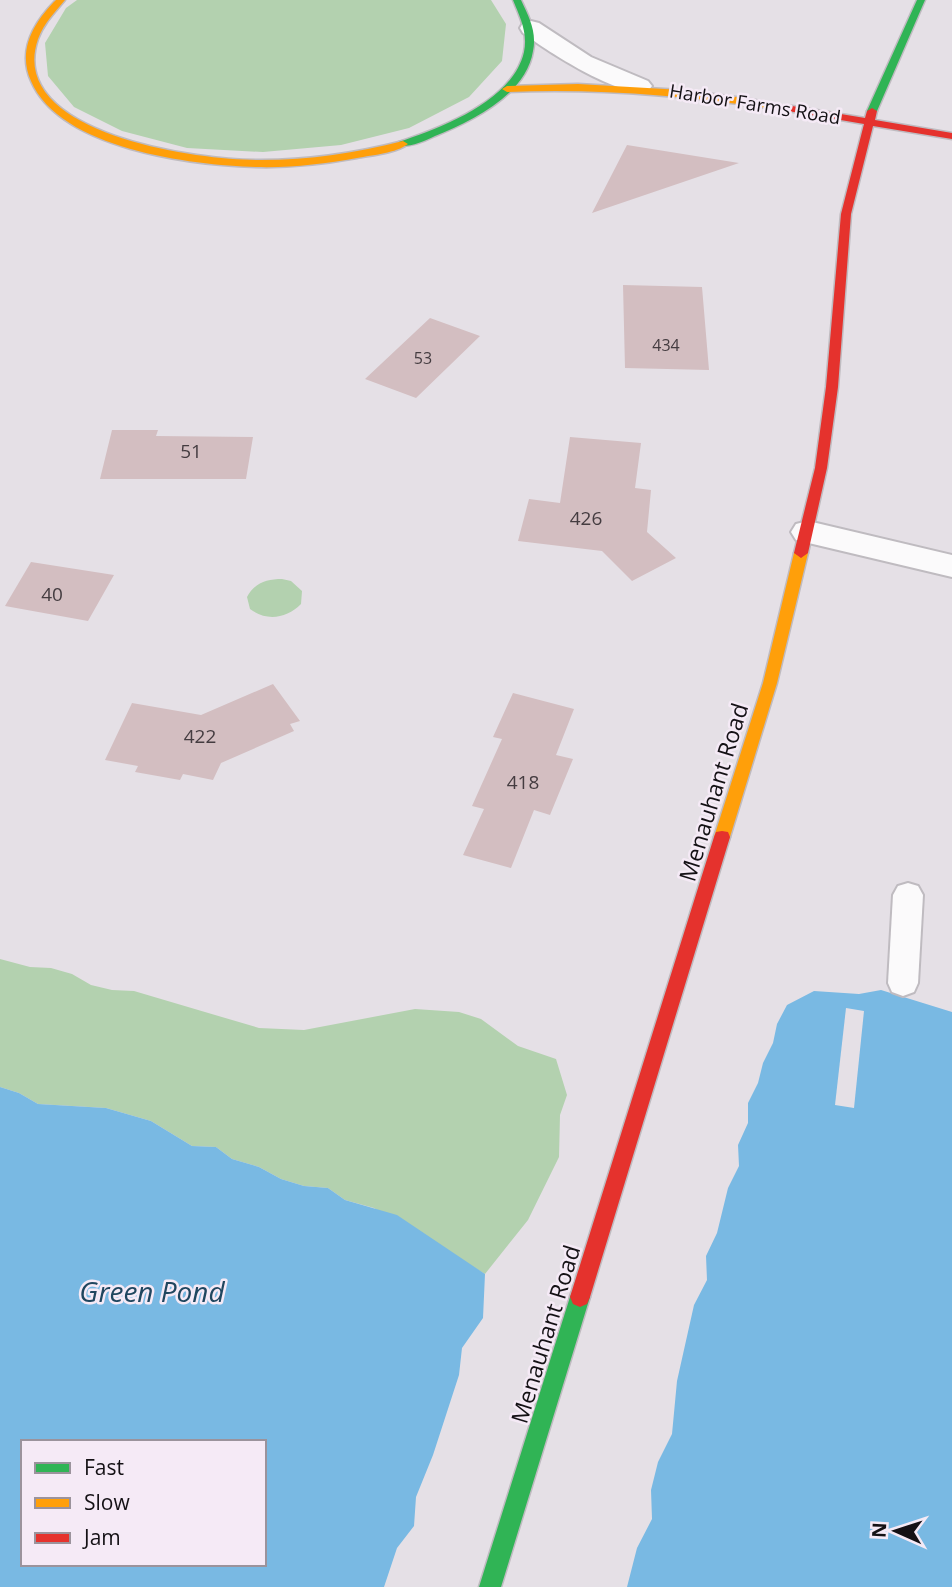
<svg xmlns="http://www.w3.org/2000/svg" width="952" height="1587" viewBox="0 0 952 1587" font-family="'Open Sans',sans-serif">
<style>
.green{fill:#b3d1af}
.water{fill:#79b9e3;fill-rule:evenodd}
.pier{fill:#e5e0e6}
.building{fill:#d3bec1}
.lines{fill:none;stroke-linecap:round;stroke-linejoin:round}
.lane-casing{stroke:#bfbbc0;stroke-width:4}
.street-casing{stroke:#bfbbc0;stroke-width:4}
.fast-casing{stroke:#bfbbc0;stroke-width:3}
.slow-casing{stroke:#bfbbc0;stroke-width:3}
.jam-casing{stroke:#bfbbc0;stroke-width:3}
.lane{fill:#fbfafb;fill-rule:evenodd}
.street{fill:#fbfafb;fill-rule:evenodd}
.fast{fill:#30b455;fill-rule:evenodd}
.slow{fill:#ff9f0a;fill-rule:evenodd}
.jam{fill:#e5322d;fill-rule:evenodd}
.labels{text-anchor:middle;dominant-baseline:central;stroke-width:5;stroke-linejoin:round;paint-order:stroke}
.far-number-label{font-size:16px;fill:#443c40}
.far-street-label{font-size:19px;fill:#141115;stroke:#f5eaf6}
.number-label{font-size:19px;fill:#443c40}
.street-label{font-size:23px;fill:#141115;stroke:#f5eaf6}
.near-water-label{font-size:28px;font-style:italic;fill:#1f465f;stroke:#f5eaf6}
</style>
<rect width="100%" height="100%" fill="#e5e0e6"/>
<path class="green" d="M 77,0 L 491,0 L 506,24 L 502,61 L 469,97 L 409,128 L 341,145 L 263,152 L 187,148 L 122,131 L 74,107 L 48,76 L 45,43 L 66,8 Z
M 282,579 L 291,581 L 302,591 L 301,604 C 287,618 267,622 250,609 L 247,597 C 254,583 267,579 282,579 Z
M 0,959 L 30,967 L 51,968 L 72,974 L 91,985 L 112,990 L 134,991 L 259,1028 L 304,1030 L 415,1009 L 459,1012 L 481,1019 L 518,1046 L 556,1059 L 567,1095 L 560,1115 L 559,1157 L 528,1220 L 485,1274 L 374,1208 L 345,1200 L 328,1188 L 304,1186 L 281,1179 L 259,1167 L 232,1159 L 216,1147 L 192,1146 L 151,1121 L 106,1108 L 38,1104 L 19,1093 L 0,1087 Z"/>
<path class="water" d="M 881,990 L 952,1012 L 952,1587 L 627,1587 L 637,1548 L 652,1519 L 651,1490 L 658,1462 L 672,1434 L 677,1381 L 694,1305 L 707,1280 L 706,1256 L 717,1233 L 728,1188 L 739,1166 L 738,1145 L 748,1123 L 748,1103 L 758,1083 L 763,1063 L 773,1043 L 777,1024 L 787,1005 L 814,991 L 859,994 Z
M 0,1087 L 19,1093 L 38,1104 L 106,1108 L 151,1121 L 192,1146 L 216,1147 L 232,1159 L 259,1167 L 281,1179 L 304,1186 L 328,1188 L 345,1200 L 397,1215 L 485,1274 L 483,1318 L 462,1348 L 459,1375 L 433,1455 L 416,1497 L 414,1526 L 397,1548 L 384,1587 L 0,1587 ZM 23,1442 L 264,1442 L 264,1564 L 23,1564 Z"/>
<path class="pier" d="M 846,1008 L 864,1011 L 854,1108 L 835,1105 Z"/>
<path class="building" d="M 627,145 L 739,163 L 592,213 Z
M 623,285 L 702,287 L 709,370 L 625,368 Z
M 430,318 L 480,336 L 416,398 L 365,379 Z
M 112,430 L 158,430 L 156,436 L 253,437 L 246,479 L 100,479 Z
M 570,437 L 641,443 L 635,488 L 651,490 L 647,532 L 676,558 L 632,581 L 602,551 L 518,541 L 529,499 L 560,503 Z
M 31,562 L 114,575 L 88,621 L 5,606 Z
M 273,684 L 300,721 L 290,724 L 294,731 L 221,763 L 213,780 L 183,774 L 180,780 L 135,772 L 138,766 L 105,760 L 132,703 L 201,715 Z
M 513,693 L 574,709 L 556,755 L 573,759 L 550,815 L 534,810 L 511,868 L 463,855 L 484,809 L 472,806 L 502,739 L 493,737 Z"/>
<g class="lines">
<g class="lane-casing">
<path id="lane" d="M 908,883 L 918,886 L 923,895 L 918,983 L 914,992 L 903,996 L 892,992 L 888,983 L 893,895 L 898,886 Z"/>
</g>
<g class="street-casing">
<path id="street" d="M 531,21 L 539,23 L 591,57 L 648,81 L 652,86 L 648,91 C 619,98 547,51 523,33 L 520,28 L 523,23 Z
M 808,521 L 952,555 L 952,577 L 796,540 L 791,532 L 796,524 Z"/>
</g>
<g class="fast-casing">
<path id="fast" d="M 513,0 L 521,0 C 529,17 537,32 533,51 C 526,95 472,121 435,136 C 425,141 411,147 399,146 L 399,142 C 441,128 513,101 524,52 C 528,33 520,17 513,0 Z
M 917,0 L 925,0 L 877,111 L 868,113 L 867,111 Z
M 580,1287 L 587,1290 L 590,1297 L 501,1587 L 479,1587 L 570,1297 L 573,1290 Z"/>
</g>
<g class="slow-casing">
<path id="slow" d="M 56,0 L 65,0 C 55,12 44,23 38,39 C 5,135 202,161 261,160 C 310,160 356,153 403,141 L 408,144 C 396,153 373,155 357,158 C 324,164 290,168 256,167 C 191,165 60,149 31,81 C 17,50 34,22 56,0 Z
M 578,84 L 682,90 L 751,99 L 791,108 L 786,111 C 693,96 601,88 507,92 L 502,89 L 507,86 Z
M 801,548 L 808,553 L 777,683 L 730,837 L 728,842 L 716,842 L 714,837 L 763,683 L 794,553 Z"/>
</g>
<g class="jam-casing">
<path id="jam" d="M 786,105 L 865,118 L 867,111 L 872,108 L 877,111 L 875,120 L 952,133 L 952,139 L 873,126 L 851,214 L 838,387 L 827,468 L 808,553 L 801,558 L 794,553 L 815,468 L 826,387 L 841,214 L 864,124 L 782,110 L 782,106 Z
M 722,831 L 728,832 L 730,837 L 590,1297 L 587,1304 L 580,1307 L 573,1304 L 570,1297 L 714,837 L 716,832 Z"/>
</g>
<use href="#lane" class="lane"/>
<use href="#street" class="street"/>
<use href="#fast" class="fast"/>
<use href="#slow" class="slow"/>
<use href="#jam" class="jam"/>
</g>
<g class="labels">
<g class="far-number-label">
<text x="666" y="345">434</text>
<text x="423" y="358">53</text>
</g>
<g class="far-street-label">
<text transform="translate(755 104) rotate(9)">Harbor Farms Road</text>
</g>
<g class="number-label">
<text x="191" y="451">51</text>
<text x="586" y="518">426</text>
<text x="52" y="594">40</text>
<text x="200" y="736">422</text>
<text x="523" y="782">418</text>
</g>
<g class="street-label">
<text transform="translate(713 792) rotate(-73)">Menauhant Road</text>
<text transform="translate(545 1334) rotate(-73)">Menauhant Road</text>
</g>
<g class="near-water-label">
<text x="152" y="1291">Green Pond</text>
</g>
</g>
<rect x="21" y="1440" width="245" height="126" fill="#f5eaf6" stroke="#9b939c" stroke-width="2"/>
<rect x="35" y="1463" width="35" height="10" fill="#30b455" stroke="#9b939c" stroke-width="2"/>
<text x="84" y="1475" font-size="21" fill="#141115">Fast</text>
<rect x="35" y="1498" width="35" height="10" fill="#ff9f0a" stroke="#9b939c" stroke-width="2"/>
<text x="84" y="1510" font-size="21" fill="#141115">Slow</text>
<rect x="35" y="1533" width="35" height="10" fill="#e5322d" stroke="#9b939c" stroke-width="2"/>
<text x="84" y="1545" font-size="21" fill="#141115">Jam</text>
<g transform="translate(896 1531) rotate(273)" stroke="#f5eaf6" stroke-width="5" paint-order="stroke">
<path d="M0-5L12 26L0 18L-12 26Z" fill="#141115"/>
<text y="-10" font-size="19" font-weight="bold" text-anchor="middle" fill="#141115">N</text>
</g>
</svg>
